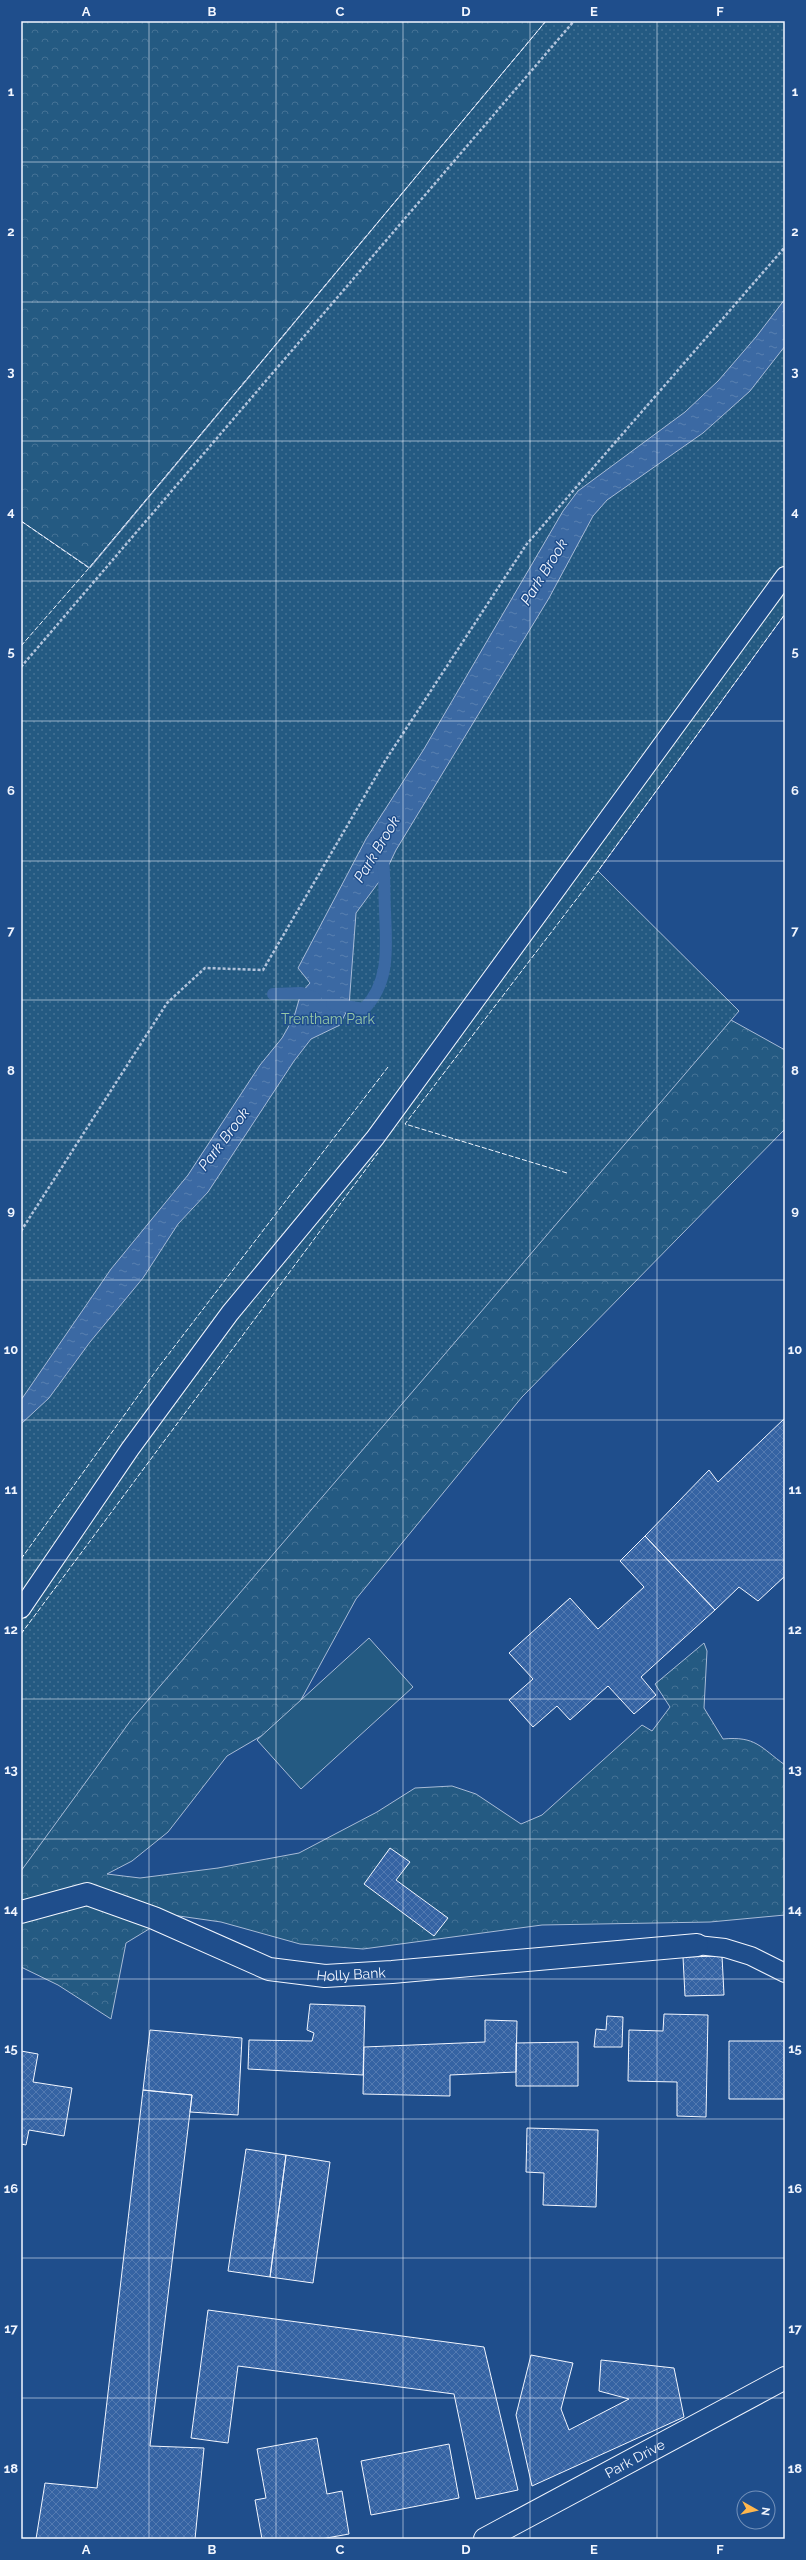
<svg xmlns="http://www.w3.org/2000/svg" width="806" height="2560" viewBox="0 0 806 2560" font-family="Raleway,sans-serif">
<style>
.forest{fill:url(#forest-crowns);stroke:#a8bbd7}
.park{fill:url(#park-dots);stroke:#a8bbd7}
.pitch{fill:#245a82;stroke:#a8bbd7}
.water{fill:url(#water-ripples);stroke:#a8bbd7}
.lines{fill:none;stroke-linecap:round;stroke-linejoin:round}
.stream{stroke:#3b69a3;stroke-width:12}
.building{fill:url(#building-cross-hatch);stroke:#f2f6ff}
.lane-casing{stroke:#f2f6ff;stroke-width:20}
.street-casing{stroke:#f2f6ff;stroke-width:24}
.path{stroke:#b3c4dc;stroke-width:2.5;stroke-dasharray:3 2;stroke-linecap:butt}
.lane{stroke:#1f4e8c;stroke-width:18}
.street{stroke:#1f4e8c;stroke-width:22}
.fence{stroke:#f2f6ff;stroke-width:1;stroke-dasharray:5 2;stroke-linecap:butt}
.grid{fill:none;stroke:#f2f6ff;stroke-width:1;stroke-opacity:0.55}
.labels{text-anchor:middle;dominant-baseline:central;stroke-width:3;stroke-linejoin:round;paint-order:stroke}
.park-label{font-size:14px;fill:#97c8a6;stroke:#1f4e8c}
.street-label{font-size:14px;fill:#f2f6ff;stroke:#1f4e8c}
.water-label{font-size:15px;font-style:italic;fill:#f2f6ff;stroke:#1f4e8c}
.neatline{fill:none;stroke:#f2f6ff;stroke-width:1.5}
.grid-label{font-size:13px;text-anchor:middle;font-weight:bold;fill:#f2f6ff}
</style>
<defs>
<pattern id="forest-crowns" width="20" height="18" patternUnits="userSpaceOnUse"><rect width="20" height="18" fill="#245a82"/><path d="M2 6a3 3 0 1 1 6 0M12 15a3 3 0 1 1 6 0" fill="none" stroke="#447295"/></pattern>
<pattern id="park-dots" width="8" height="8" patternUnits="userSpaceOnUse"><rect width="8" height="8" fill="#245a82"/><path d="M2 2h.1M6 6h.1" fill="none" stroke="#447295" stroke-width="1.8" stroke-linecap="round"/></pattern>
<pattern id="water-ripples" width="26" height="14" patternUnits="userSpaceOnUse"><rect width="26" height="14" fill="#3b69a3"/><path d="M2 4q2-2 4 0t4 0M15 11q2-2 4 0t4 0" fill="none" stroke="#587fb1"/></pattern>
<pattern id="building-cross-hatch" width="8" height="8" patternUnits="userSpaceOnUse"><rect width="8" height="8" fill="#3563a3"/><path d="M0 0l8 8M0 8l8-8" fill="none" stroke="#537ab1"/></pattern>
</defs>
<rect width="100%" height="100%" fill="#1f4e8c"/>
<path class="forest" d="M 21,21 L 546,21 L 89,568 L 21,521 Z
M 731,1020 L 785,1050 L 785,1129 L 522,1397 L 356,1599 L 296,1709 L 268,1732 L 227,1756 L 168,1832 L 132,1861 L 107,1874 L 140,1878 L 218,1868 L 299,1853 L 377,1812 L 415,1788 L 452,1786 L 476,1794 L 521,1824 L 542,1815 L 642,1725 L 652,1731 L 670,1707 L 655,1684 L 704,1643 L 707,1651 L 704,1708 L 723,1739 C 756,1736 760,1747 785,1765 L 785,1915 L 710,1922 L 542,1925 L 363,1949 L 300,1944 L 221,1922 L 172,1915 L 126,1943 L 111,2019 L 58,1985 L 21,1967 L 21,1762 Z"/>
<path class="park" d="M 546,21 L 785,21 L 785,614 L 598,871 L 739,1011 L 131,1720 L 21,1871 L 21,521 L 90,568 Z"/>
<path class="pitch" d="M 369,1638 L 413,1687 L 301,1789 L 257,1740 Z"/>
<path class="water" d="M 785,299 L 785,346 L 750,391 L 703,433 L 607,500 L 593,516 L 549,598 L 396,850 L 384,875 L 356,913 L 349,1006 L 340,1025 L 311,1039 L 294,1061 L 208,1192 L 178,1224 L 143,1278 L 90,1342 L 49,1398 L 21,1424 L 21,1400 L 111,1269 L 188,1175 L 260,1065 L 282,1038 L 294,1017 L 301,993 L 310,983 L 298,968 L 366,839 L 424,749 L 563,511 L 578,491 L 685,412 L 718,381 L 756,337 Z"/>
<g class="lines">
<path class="stream" d="M 273,994 L 301,993 L 315,998
M 332,1004 L 364,1009 C 391,981 386,946 385,910 C 384,893 385,877 383,860"/>
</g>
<path class="building" d="M 785,1418 L 785,1576 L 758,1601 L 739,1587 L 715,1610 L 645,1536 L 709,1470 L 718,1482 Z
M 645,1536 L 715,1610 L 641,1677 L 656,1695 L 634,1714 L 608,1686 L 570,1720 L 557,1706 L 533,1727 L 509,1700 L 533,1679 L 509,1653 L 570,1598 L 598,1629 L 644,1587 L 620,1561 Z
M 390,1848 L 410,1862 L 396,1880 L 448,1918 L 434,1936 L 364,1884 Z
M 722,1956 L 724,1995 L 685,1996 L 683,1957 Z
M 310,2004 L 365,2006 L 363,2075 L 248,2069 L 249,2040 L 312,2041 L 314,2033 L 307,2030 Z
M 664,2014 L 708,2015 L 706,2117 L 677,2116 L 677,2082 L 628,2081 L 629,2030 L 663,2031 Z
M 607,2016 L 623,2017 L 622,2047 L 594,2047 L 596,2029 L 606,2030 Z
M 485,2020 L 517,2021 L 516,2072 L 450,2075 L 450,2096 L 363,2094 L 364,2047 L 485,2042 Z
M 150,2030 L 242,2038 L 238,2115 L 190,2112 L 192,2095 L 143,2090 Z
M 729,2041 L 785,2041 L 785,2099 L 729,2099 Z
M 578,2042 L 578,2086 L 516,2086 L 516,2043 Z
M 21,2051 L 38,2054 L 33,2082 L 72,2088 L 64,2136 L 29,2130 L 26,2145 L 21,2144 Z
M 143,2090 L 192,2095 L 150,2446 L 204,2448 L 195,2539 L 36,2539 L 45,2483 L 97,2488 Z
M 527,2128 L 598,2130 L 596,2207 L 543,2205 L 544,2173 L 526,2172 Z
M 246,2149 L 286,2155 L 270,2277 L 228,2271 Z
M 286,2155 L 330,2162 L 313,2283 L 270,2277 Z
M 208,2310 L 484,2347 L 518,2490 L 476,2499 L 454,2394 L 238,2366 L 228,2443 L 191,2438 Z
M 531,2355 L 573,2363 L 561,2409 L 569,2430 L 629,2399 L 599,2391 L 601,2360 L 674,2368 L 684,2417 L 532,2486 L 516,2415 Z
M 317,2438 L 327,2494 L 342,2491 L 349,2534 L 321,2539 L 262,2539 L 255,2500 L 266,2498 L 257,2449 Z
M 449,2444 L 459,2498 L 371,2515 L 361,2461 Z"/>
<g class="lines">
<g class="lane-casing">
<path id="lane" d="M 21,1609 L 130,1449 L 230,1313 L 375,1138 L 785,576
M 697,1945 L 725,1948 L 751,1956 L 785,1973"/>
</g>
<g class="street-casing">
<g id="street">
<path id="s1" d="M 21,1912 L 87,1894 L 154,1918 L 269,1969 L 325,1976 L 392,1972 L 697,1945"/>
<path id="s2" d="M 485,2539 L 785,2378"/>
</g>
</g>
<path class="path" d="M 21,667 L 574,21
M 21,1231 L 167,1003 L 205,968 L 263,970 L 385,761 L 526,545 L 785,247"/>
<use href="#lane" class="lane"/>
<use href="#street" class="street"/>
<path class="fence" d="M 21,521 L 89,568 L 546,21
M 21,646 L 89,568
M 567,1173 L 405,1124 L 598,871 L 785,614
M 21,1559 L 158,1368 L 388,1067
M 21,1634 L 378,1153"/>
</g>
<path class="grid" d="M 149,21 L 149,2539M 276,21 L 276,2539M 403,21 L 403,2539M 530,21 L 530,2539M 657,21 L 657,2539M 21,162 L 785,162M 21,302 L 785,302M 21,441 L 785,441M 21,581 L 785,581M 21,721 L 785,721M 21,861 L 785,861M 21,1000 L 785,1000M 21,1140 L 785,1140M 21,1280 L 785,1280M 21,1420 L 785,1420M 21,1560 L 785,1560M 21,1699 L 785,1699M 21,1839 L 785,1839M 21,1979 L 785,1979M 21,2119 L 785,2119M 21,2258 L 785,2258M 21,2398 L 785,2398"/>
<g class="labels">
<g class="park-label">
<text x="328" y="1019">Trentham Park</text>
</g>
<g class="street-label">
<text stroke="none"><textPath href="#s1" startOffset="348">Holly Bank</textPath></text>
<text stroke="none"><textPath href="#s2" startOffset="170">Park Drive</textPath></text>
</g>
<g class="water-label">
<text transform="translate(544 572) rotate(-58)">Park Brook</text>
<text transform="translate(377 849) rotate(-59)">Park Brook</text>
<text transform="translate(224 1139) rotate(-53)">Park Brook</text>
</g>
</g>
<rect width="806" height="2560" fill="none" stroke="#1f4e8c" stroke-width="44"/>
<g transform="translate(756 2510) rotate(98)"><circle r="19" fill="#1f4e8c" stroke="#7391ba"/>
<path d="M0-3L7 15L0 10L-7 15Z" fill="#ffb74d"/>
<text y="-6" font-size="11" font-weight="bold" text-anchor="middle" fill="#f2f6ff">N</text>
</g>
<rect x="22" y="22" width="762" height="2516" class="neatline"/>
<g class="grid-label">
<text x="86" y="16">A</text>
<text x="212" y="16">B</text>
<text x="340" y="16">C</text>
<text x="466" y="16">D</text>
<text x="594" y="16">E</text>
<text x="720" y="16">F</text>
<text x="11" y="96">1</text>
<text x="795" y="96">1</text>
<text x="11" y="236">2</text>
<text x="795" y="236">2</text>
<text x="11" y="376">3</text>
<text x="795" y="376">3</text>
<text x="11" y="516">4</text>
<text x="795" y="516">4</text>
<text x="11" y="656">5</text>
<text x="795" y="656">5</text>
<text x="11" y="795">6</text>
<text x="795" y="795">6</text>
<text x="11" y="935">7</text>
<text x="795" y="935">7</text>
<text x="11" y="1075">8</text>
<text x="795" y="1075">8</text>
<text x="11" y="1215">9</text>
<text x="795" y="1215">9</text>
<text x="11" y="1354">10</text>
<text x="795" y="1354">10</text>
<text x="11" y="1494">11</text>
<text x="795" y="1494">11</text>
<text x="11" y="1634">12</text>
<text x="795" y="1634">12</text>
<text x="11" y="1774">13</text>
<text x="795" y="1774">13</text>
<text x="11" y="1914">14</text>
<text x="795" y="1914">14</text>
<text x="11" y="2053">15</text>
<text x="795" y="2053">15</text>
<text x="11" y="2193">16</text>
<text x="795" y="2193">16</text>
<text x="11" y="2333">17</text>
<text x="795" y="2333">17</text>
<text x="11" y="2473">18</text>
<text x="795" y="2473">18</text>
<text x="86" y="2554">A</text>
<text x="212" y="2554">B</text>
<text x="340" y="2554">C</text>
<text x="466" y="2554">D</text>
<text x="594" y="2554">E</text>
<text x="720" y="2554">F</text>
</g>
</svg>
